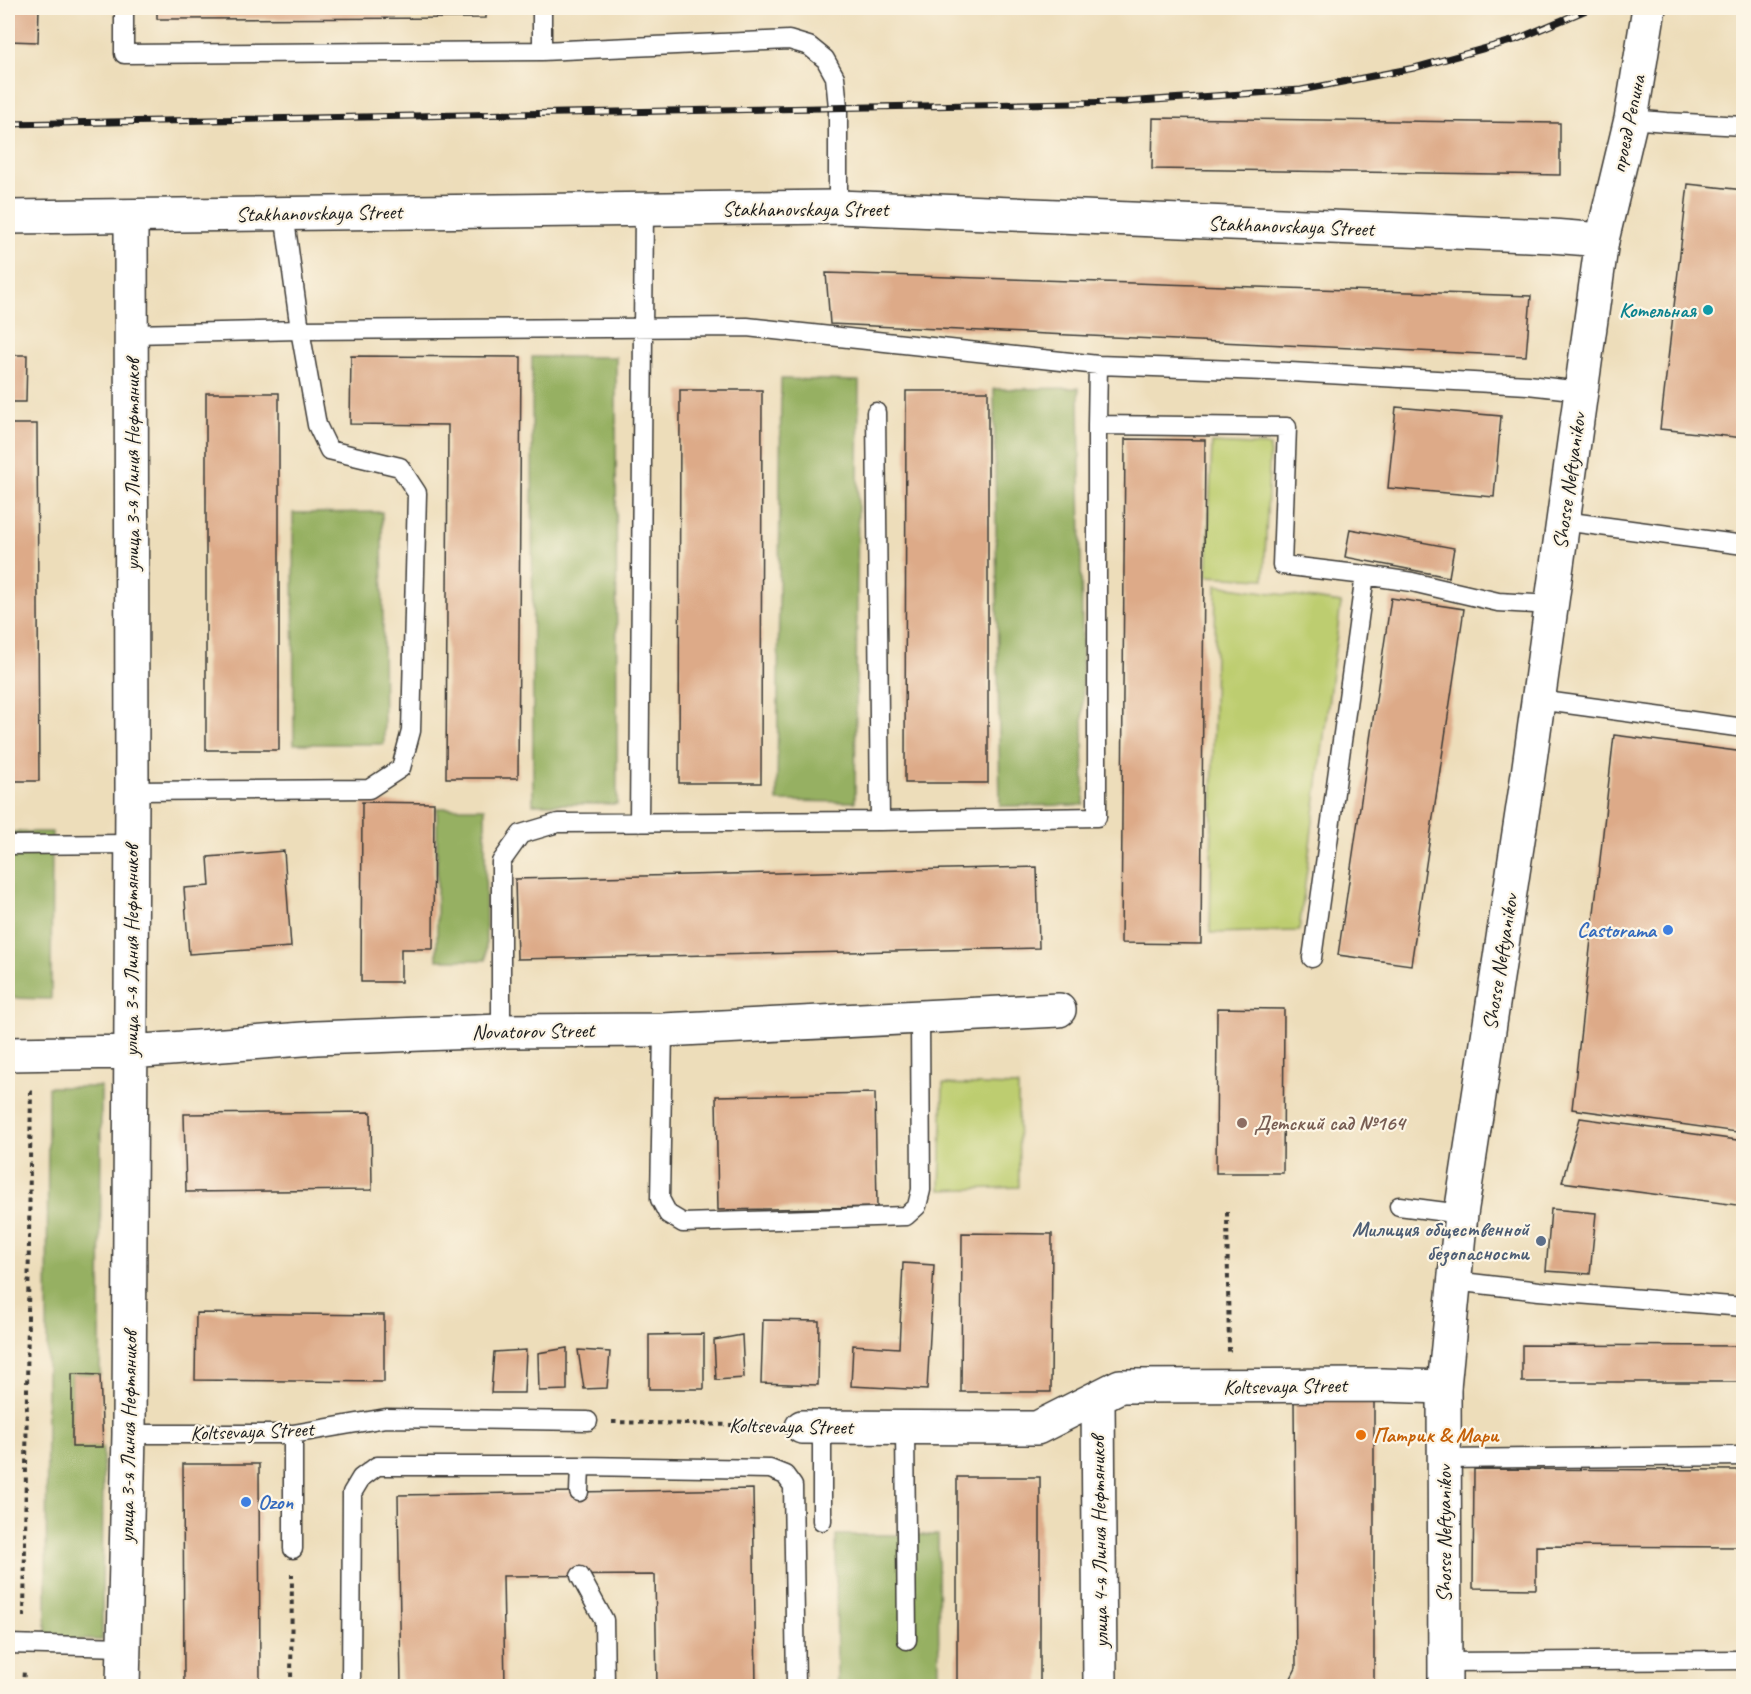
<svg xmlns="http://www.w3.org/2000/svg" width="1751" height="1694" viewBox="0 0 1751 1694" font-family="Caveat,sans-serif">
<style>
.green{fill:#bdcd70;stroke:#6c7446;stroke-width:1.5}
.forest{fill:#96b062;stroke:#59663f;stroke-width:1.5}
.building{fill:#da8}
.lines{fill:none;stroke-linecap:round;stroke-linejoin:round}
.lane-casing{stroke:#3b3934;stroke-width:21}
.street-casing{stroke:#3b3934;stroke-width:36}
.secondary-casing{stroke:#3b3934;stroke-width:36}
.path{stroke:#3b3934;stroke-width:4;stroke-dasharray:4.5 4.5;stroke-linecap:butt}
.lane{stroke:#fff;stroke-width:18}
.street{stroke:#fff;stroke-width:33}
.secondary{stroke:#fff;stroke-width:33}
.rail-casing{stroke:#1c1c1c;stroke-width:7}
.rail{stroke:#fcf5e5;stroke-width:4.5;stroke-dasharray:14;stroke-linecap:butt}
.culture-dot{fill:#0f9aa8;stroke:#fcf5e5;stroke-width:2}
.shop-dot{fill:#3f7fe0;stroke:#fcf5e5;stroke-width:2}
.education-dot{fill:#8d6e63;stroke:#fcf5e5;stroke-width:2}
.service-dot{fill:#5c6f8a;stroke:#fcf5e5;stroke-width:2}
.food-dot{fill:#e8710a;stroke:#fcf5e5;stroke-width:2}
.labels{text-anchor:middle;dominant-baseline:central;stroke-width:4.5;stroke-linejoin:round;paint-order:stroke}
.street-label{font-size:21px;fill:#1c1c1c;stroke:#fcf5e5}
.culture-label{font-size:21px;font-weight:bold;fill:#0d838f;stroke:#fcf5e5;text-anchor:end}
.shop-label{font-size:21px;font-weight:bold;fill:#366cbe;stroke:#fcf5e5;text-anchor:end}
.education-label{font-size:21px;font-weight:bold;fill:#785e54;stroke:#fcf5e5;text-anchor:start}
.service-label{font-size:21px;font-weight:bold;fill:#4e5e75;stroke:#fcf5e5;text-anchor:end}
.food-label{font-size:21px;font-weight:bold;fill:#c56008;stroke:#fcf5e5;text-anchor:start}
</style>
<rect width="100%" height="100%" fill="#fcf5e5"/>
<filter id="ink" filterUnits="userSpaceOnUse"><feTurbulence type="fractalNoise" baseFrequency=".0167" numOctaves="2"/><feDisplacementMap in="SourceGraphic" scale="12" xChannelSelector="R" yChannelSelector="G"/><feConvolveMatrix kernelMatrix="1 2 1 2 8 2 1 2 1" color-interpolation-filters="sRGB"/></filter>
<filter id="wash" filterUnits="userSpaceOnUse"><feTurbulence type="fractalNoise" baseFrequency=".008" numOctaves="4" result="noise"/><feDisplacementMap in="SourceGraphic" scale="24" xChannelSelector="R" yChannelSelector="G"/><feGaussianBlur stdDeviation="1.35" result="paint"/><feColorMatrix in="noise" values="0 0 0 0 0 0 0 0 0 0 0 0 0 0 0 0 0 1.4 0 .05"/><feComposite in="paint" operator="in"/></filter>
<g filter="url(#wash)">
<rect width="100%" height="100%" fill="#edddba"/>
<path class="green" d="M 1212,443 L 1270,446 L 1264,579 L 1207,576 Z
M 1216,585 L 1341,603 L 1299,931 L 1210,933 Z
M 943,1084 L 1018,1086 L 1019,1187 L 940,1190 Z"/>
<path class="forest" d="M 532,357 L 616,357 L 617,804 L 533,804 Z
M 781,379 L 859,381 L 855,802 L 777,801 Z
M 1079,388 L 1084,805 L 1000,806 L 994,389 Z
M 382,512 L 384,744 L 294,744 L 293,513 Z
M 437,808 L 485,808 L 486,960 L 437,960 Z
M 8,832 L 52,832 L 51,999 L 8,998 Z
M 48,1087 L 101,1087 L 100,1375 L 72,1374 L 72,1446 L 103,1447 L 102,1640 L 46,1639 Z
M 836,1535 L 938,1535 L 939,1686 L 837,1686 Z"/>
<g id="blocks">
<path class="building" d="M 8,8 L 39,8 L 38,42 L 8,41 Z
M 157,8 L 486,8 L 486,18 L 157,19 Z
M 1153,118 L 1560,123 L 1560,175 L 1152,169 Z
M 1688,184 L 1744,190 L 1744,438 L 1660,429 Z
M 826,273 L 1531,296 L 1526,356 L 830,324 Z
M 8,355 L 27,355 L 26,402 L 8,402 Z
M 351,356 L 521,357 L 518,778 L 446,778 L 448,425 L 350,424 Z
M 680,390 L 762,390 L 761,783 L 679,783 Z
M 906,391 L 988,391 L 988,783 L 905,783 Z
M 206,393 L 279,393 L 279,750 L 206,750 Z
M 1396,407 L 1501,416 L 1494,497 L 1388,488 Z
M 8,424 L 37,424 L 39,781 L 8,781 Z
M 1125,439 L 1205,440 L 1201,944 L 1121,943 Z
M 1350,529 L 1454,548 L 1449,577 L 1345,557 Z
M 1391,598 L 1464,609 L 1411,965 L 1338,955 Z
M 1614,735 L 1744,752 L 1744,1133 L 1572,1109 Z
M 362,802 L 434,803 L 433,949 L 401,949 L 401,982 L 361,982 Z
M 284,851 L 291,947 L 189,954 L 184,888 L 210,886 L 208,857 Z
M 1037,867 L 1039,948 L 517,959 L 515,879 Z
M 1217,1008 L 1284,1009 L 1283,1173 L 1216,1173 Z
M 875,1093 L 877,1207 L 718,1210 L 716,1096 Z
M 371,1112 L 372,1190 L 186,1192 L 184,1114 Z
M 1580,1118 L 1744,1141 L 1744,1206 L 1562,1182 Z
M 1551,1209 L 1596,1213 L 1590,1274 L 1546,1271 Z
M 962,1233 L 1052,1234 L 1051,1392 L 961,1392 Z
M 903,1263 L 934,1265 L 927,1390 L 851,1386 L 853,1345 L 899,1348 Z
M 196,1313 L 384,1315 L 384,1382 L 195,1380 Z
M 763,1320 L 819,1321 L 818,1385 L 761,1383 Z
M 704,1334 L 704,1389 L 649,1389 L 649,1335 Z
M 742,1335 L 744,1378 L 716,1380 L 714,1340 Z
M 1522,1345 L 1744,1346 L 1744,1382 L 1522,1382 Z
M 567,1348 L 567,1390 L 539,1391 L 538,1353 Z
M 526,1350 L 524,1393 L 491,1393 L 494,1352 Z
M 578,1350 L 610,1352 L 607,1388 L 584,1389 Z
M 72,1374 L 100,1375 L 103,1447 L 72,1447 Z
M 1374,1397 L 1374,1686 L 1283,1686 L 1291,1678 L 1296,1668 L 1294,1399 Z
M 183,1464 L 259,1464 L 260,1686 L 184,1686 Z
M 1474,1469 L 1744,1470 L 1744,1547 L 1536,1546 L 1536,1589 L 1473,1588 Z
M 957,1477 L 1040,1477 L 1040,1686 L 957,1686 Z
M 753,1489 L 756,1686 L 657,1686 L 655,1575 L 503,1576 L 505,1686 L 401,1686 L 398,1495 Z"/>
</g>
</g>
<g filter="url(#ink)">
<use href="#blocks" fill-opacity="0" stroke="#3b3934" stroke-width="1.5"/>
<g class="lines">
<g class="lane-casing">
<path id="lane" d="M 124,8 L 124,54 L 542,51 L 542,8
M 542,51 L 789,40 L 809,46 L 825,59 L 835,77 L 838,107 L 838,207
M 1631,119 L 1666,122 L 1744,126
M 133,334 L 300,330 L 747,327 L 1098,365 L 1290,372 L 1528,385 L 1581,391
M 876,412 L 880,821
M 1097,425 L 1287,427 L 1282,565 L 1365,575 L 1412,582 L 1498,602 L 1552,605
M 1563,521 L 1744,545
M 1538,700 L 1744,728
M 132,791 L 369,789 L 401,768 L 411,731 L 417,493 L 400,467 L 329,450 L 317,425 L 300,330 L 284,213
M 639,823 L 644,210
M 8,845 L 132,844
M 1312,958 L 1365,575
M 663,1030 L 660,1199 L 668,1214 L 683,1223 L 906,1216 L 917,1206 L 921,1190 L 920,1017
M 501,1031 L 501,862 L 521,834 L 558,823 L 880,821 L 1097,817 L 1097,425 L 1098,365
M 1399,1206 L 1461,1214
M 1454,1281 L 1539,1291 L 1744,1307
M 822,1427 L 822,1521
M 905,1428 L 907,1640
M 129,1434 L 293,1434 L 386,1418 L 588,1421
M 293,1434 L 293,1549
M 1444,1459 L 1744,1456
M 579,1492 L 580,1466
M 580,1576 L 604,1620 L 605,1686
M 8,1644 L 123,1647
M 1444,1662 L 1744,1660
M 351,1686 L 352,1493 L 361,1478 L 377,1466 L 580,1466 L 770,1469 L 785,1475 L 793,1486 L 796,1686"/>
</g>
<g class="street-casing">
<path id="street" d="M 1602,240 L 1631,119 L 1649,8
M 8,1054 L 130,1052 L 316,1038 L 501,1031 L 663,1030 L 1059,1010
M 1098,1397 L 1100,1686
M 802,1427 L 1037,1428 L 1120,1386 L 1382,1385 L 1444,1387
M 123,1686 L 129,1434 L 132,791 L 131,216"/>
</g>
<g class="secondary-casing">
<path id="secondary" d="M 8,217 L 838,207 L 1552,236 L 1602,240 L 1528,774 L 1461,1214 L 1444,1387 L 1445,1686"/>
</g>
<path class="path" d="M 1227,1212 L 1229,1353
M 612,1422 L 770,1426
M 24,1617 L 31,1088
M 23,1686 L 24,1670
M 291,1686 L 292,1574"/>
<use href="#lane" class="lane"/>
<use href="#street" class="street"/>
<use href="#secondary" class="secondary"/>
<g class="rail-casing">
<path id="rail" d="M 8,124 L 1125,102 L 1301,90 L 1414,68 L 1515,40 L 1591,8"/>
</g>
<use href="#rail" class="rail"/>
</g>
</g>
<circle class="culture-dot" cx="1708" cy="310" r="6"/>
<g class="shop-dot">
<circle cx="1668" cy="930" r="6"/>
<circle cx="246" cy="1502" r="6"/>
</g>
<circle class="education-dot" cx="1242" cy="1123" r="6"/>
<circle class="service-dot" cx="1541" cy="1241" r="6"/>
<circle class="food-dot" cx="1361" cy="1435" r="6"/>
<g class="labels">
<g class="street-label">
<text transform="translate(1628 124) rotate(-78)">проезд Репина</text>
<text x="805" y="209">Stakhanovskaya Street</text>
<text transform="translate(319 213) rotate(-1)">Stakhanovskaya Street</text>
<text transform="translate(1291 226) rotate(2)">Stakhanovskaya Street</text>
<text transform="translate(132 465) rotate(-90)">улица 3-я Линия Нефтяников</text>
<text transform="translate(1569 481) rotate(-82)">Shosse Neftyanikov</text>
<text transform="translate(131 951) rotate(-90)">улица 3-я Линия Нефтяников</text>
<text transform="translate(1500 962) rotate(-81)">Shosse Neftyanikov</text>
<text transform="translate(533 1031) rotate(-1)">Novatorov Street</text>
<text transform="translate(1285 1386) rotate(-1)">Koltsevaya Street</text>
<text transform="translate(791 1426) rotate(1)">Koltsevaya Street</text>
<text transform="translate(252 1431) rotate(-2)">Koltsevaya Street</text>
<text transform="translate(128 1437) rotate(-89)">улица 3-я Линия Нефтяников</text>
<text transform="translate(1444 1534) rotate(-90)">Shosse Neftyanikov</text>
<text transform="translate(1099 1542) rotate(-91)">улица 4-я Линия Нефтяников</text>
</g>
<g class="culture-label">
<text x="1696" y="310">Котельная</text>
</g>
<g class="shop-label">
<text x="1656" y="930">Castorama</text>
<text x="258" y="1502" text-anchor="start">Ozon</text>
</g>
<g class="education-label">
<text x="1254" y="1123">Детский сад №164</text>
</g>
<g class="service-label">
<text x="1529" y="1229">Милиция общественной<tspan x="1529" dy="24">безопасности</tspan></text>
</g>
<g class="food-label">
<text x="1373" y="1435">Патрик &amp; Мари</text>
</g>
</g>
<rect width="1751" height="1694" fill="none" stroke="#fcf5e5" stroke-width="30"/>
</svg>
